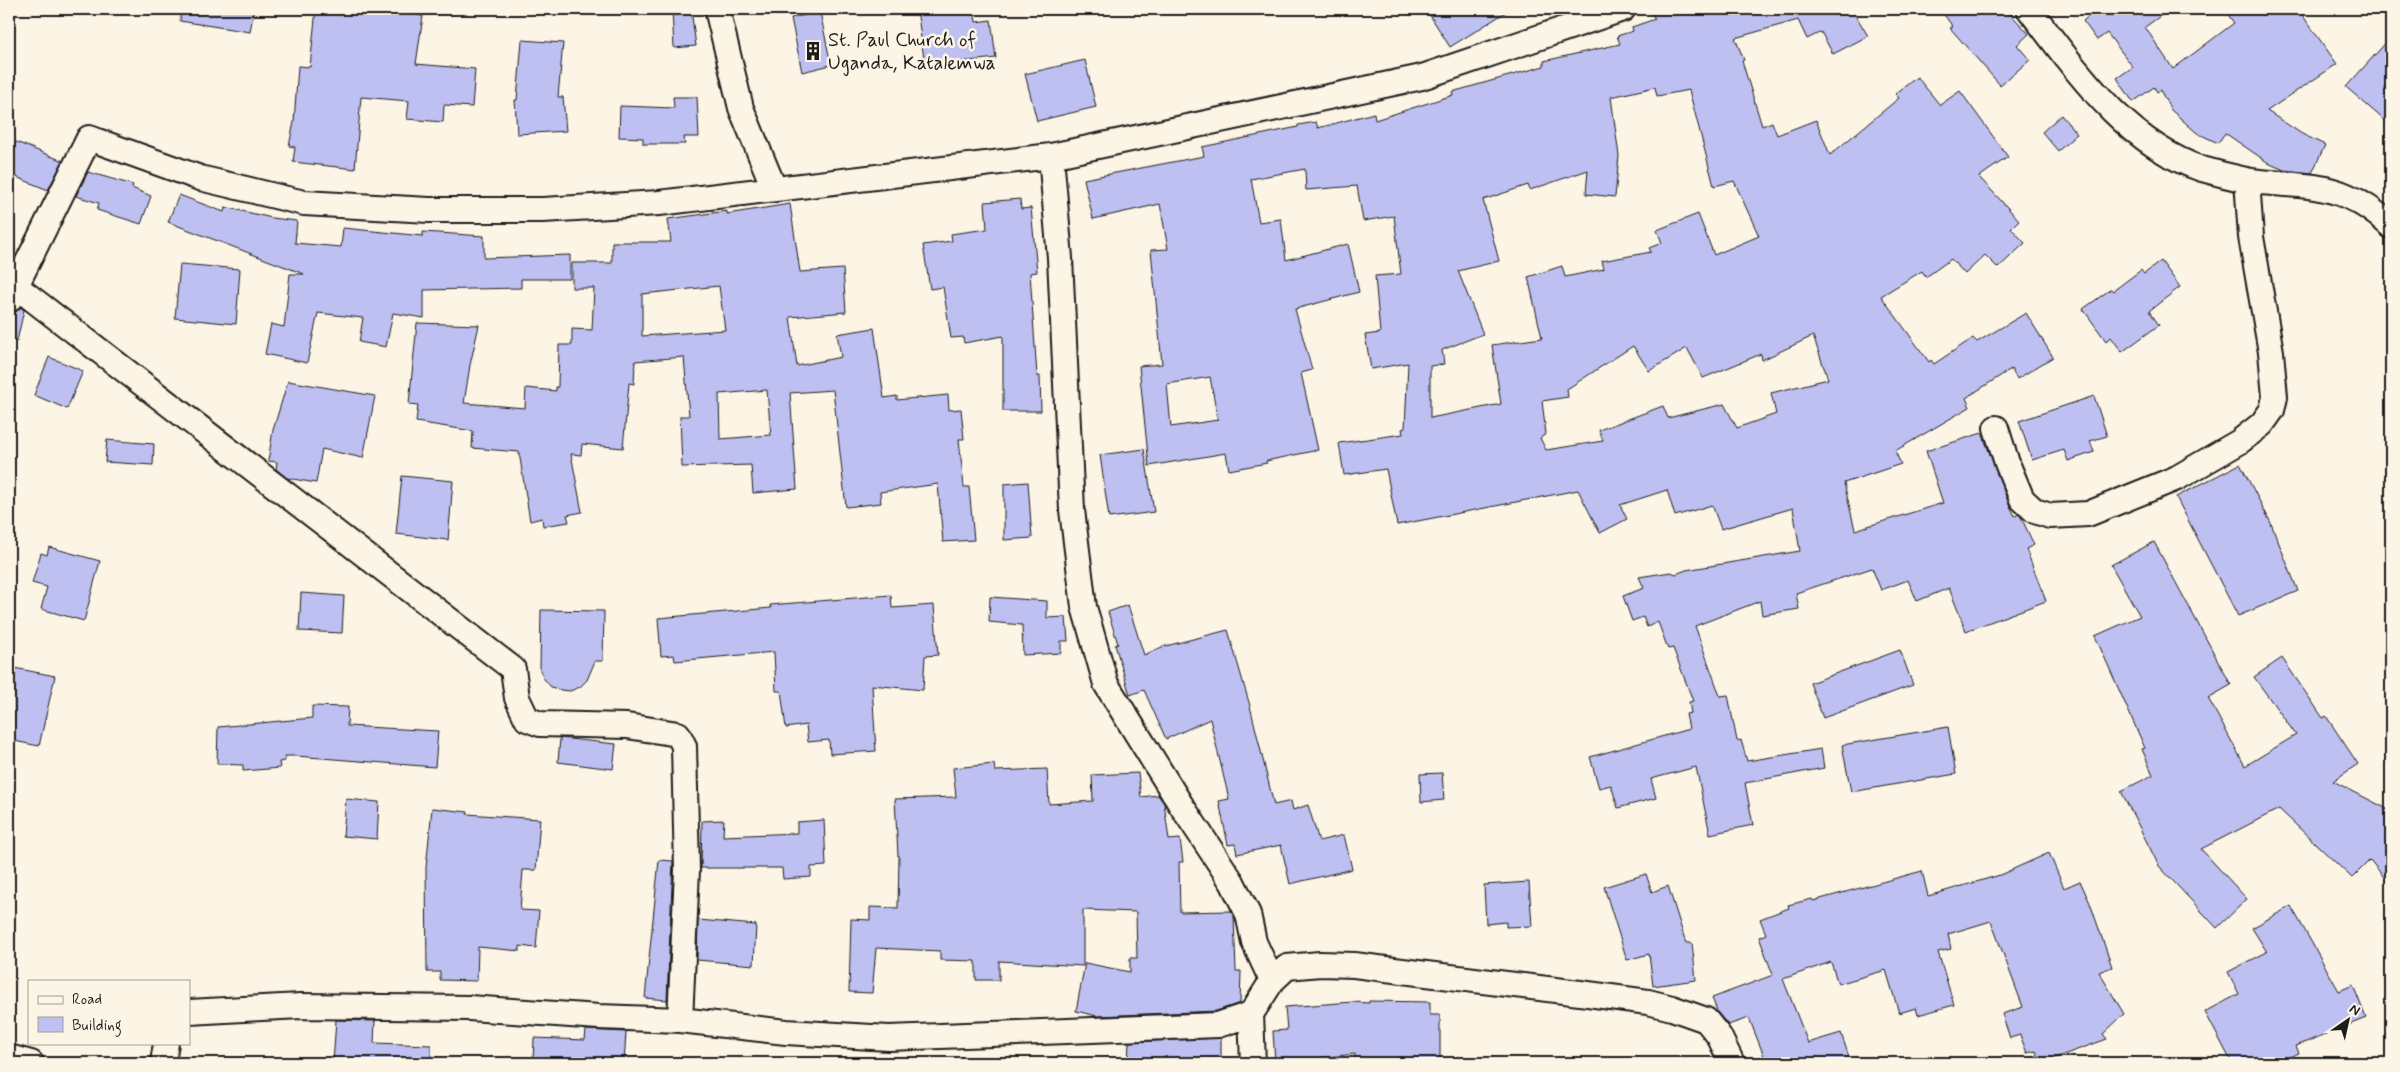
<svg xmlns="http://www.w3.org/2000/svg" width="2400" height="1072" viewBox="0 0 2400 1072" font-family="Mynerve,sans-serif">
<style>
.building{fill:#bec0f2;stroke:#1c1c1c;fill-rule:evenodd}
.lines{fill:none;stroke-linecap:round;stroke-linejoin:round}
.minor-casing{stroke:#1c1c1c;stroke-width:28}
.minor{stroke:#fcf5e5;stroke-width:24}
.labels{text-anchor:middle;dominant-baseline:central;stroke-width:5;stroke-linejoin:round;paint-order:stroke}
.poi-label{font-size:20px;fill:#1c1c1c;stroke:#fcf5e5;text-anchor:start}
</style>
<rect width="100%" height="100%" fill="#fcf5e5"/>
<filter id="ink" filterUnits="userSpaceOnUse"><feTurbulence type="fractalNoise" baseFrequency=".02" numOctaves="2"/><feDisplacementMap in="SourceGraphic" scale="10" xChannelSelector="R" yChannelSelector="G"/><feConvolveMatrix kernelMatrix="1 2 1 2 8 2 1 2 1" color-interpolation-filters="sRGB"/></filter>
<g filter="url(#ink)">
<path class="building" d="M 181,9 L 254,9 L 250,32 L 180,21 Z
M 316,9 L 417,9 L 416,15 L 423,16 L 416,64 L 475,69 L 472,107 L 444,105 L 443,122 L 407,119 L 409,101 L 361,97 L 355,169 L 293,162 L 295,147 L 289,146 L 294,122 L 298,66 L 310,67 Z
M 672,9 L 691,9 L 696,46 L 674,48 Z
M 917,9 L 974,9 L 976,22 L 991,20 L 996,58 L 925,66 Z
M 1426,9 L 1511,9 L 1450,47 Z
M 1649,9 L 1852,9 L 1868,36 L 1833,54 L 1821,32 L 1807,39 L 1798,20 L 1735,38 L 1744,60 L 1742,61 L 1762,126 L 1772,122 L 1777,135 L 1816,120 L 1830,155 L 1899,98 L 1895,94 L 1917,77 L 1940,105 L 1960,91 L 2008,157 L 1979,177 L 2019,220 L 2011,228 L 2025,243 L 1998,268 L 1985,255 L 1965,274 L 1951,259 L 1926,277 L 1922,271 L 1881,296 L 1929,362 L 1931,360 L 1934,364 L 1973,338 L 1977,342 L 2026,313 L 2053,357 L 2017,379 L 2011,369 L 1966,398 L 1970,407 L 1895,451 L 1901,464 L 1844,483 L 1855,530 L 1943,503 L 1926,451 L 1982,433 L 2009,504 L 2015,516 L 2019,514 L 2021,517 L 2034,545 L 2026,549 L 2046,601 L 1966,631 L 1949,588 L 1917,601 L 1908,580 L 1881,590 L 1872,568 L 1796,593 L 1799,609 L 1762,615 L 1760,601 L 1695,626 L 1720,696 L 1728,695 L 1737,741 L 1741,740 L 1747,761 L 1821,749 L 1824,768 L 1745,783 L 1753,825 L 1710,834 L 1696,767 L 1651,779 L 1656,798 L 1618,808 L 1611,785 L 1599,788 L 1590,757 L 1689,729 L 1686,714 L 1691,713 L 1689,702 L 1693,701 L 1673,648 L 1668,649 L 1658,622 L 1647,627 L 1643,617 L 1632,621 L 1623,596 L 1644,588 L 1639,577 L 1671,572 L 1676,574 L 1686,570 L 1800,551 L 1793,508 L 1721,529 L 1712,505 L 1675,516 L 1667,490 L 1620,505 L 1627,519 L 1600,533 L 1578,490 L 1397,525 L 1386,469 L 1344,475 L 1339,443 L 1403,434 L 1402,429 L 1405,428 L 1408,363 L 1371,369 L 1365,335 L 1380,333 L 1375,276 L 1401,274 L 1394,216 L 1363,221 L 1357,186 L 1306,190 L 1305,169 L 1251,179 L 1259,222 L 1281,219 L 1286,260 L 1348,244 L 1359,292 L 1295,309 L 1312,370 L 1301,373 L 1318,450 L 1266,461 L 1267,463 L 1229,470 L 1226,453 L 1149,466 L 1139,366 L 1162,364 L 1151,250 L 1168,249 L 1160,204 L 1093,219 L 1084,179 L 1204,156 L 1202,147 L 1298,127 L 1298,125 L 1316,122 L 1318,128 L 1374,113 L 1375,120 L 1453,95 L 1452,92 L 1544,66 L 1544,61 L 1620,44 L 1617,36 L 1633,31 L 1632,27 L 1655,19 ZM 1655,87 L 1657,96 L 1689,90 L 1714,186 L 1734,181 L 1759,236 L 1714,255 L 1698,214 L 1657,230 L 1662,243 L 1649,248 L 1651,252 L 1602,261 L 1604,269 L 1565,277 L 1562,266 L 1528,277 L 1542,338 L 1492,345 L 1501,404 L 1430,418 L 1430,366 L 1444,364 L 1442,350 L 1483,334 L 1458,271 L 1499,261 L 1483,200 L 1528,185 L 1530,190 L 1588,170 L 1586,194 L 1615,197 L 1619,156 L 1611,97 ZM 1813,336 L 1828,379 L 1771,393 L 1776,414 L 1737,428 L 1724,404 L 1668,418 L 1663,406 L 1599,430 L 1603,441 L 1546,450 L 1540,438 L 1546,434 L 1542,401 L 1568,397 L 1567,389 L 1633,346 L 1649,371 L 1687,348 L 1703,378 L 1761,354 L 1762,360 ZM 1210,377 L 1218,420 L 1171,427 L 1167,384 Z
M 1940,9 L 2006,9 L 2029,34 L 2017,45 L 2030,60 L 2000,85 L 1950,28 L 1953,27 Z
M 2088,9 L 2170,9 L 2145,27 L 2173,69 L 2234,23 L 2224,9 L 2298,9 L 2337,64 L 2267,111 L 2302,134 L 2325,145 L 2312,173 L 2284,170 L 2270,164 L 2225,133 L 2218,143 L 2197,133 L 2171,110 L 2160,90 L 2157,92 L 2154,87 L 2133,102 L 2117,78 L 2133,67 L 2107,33 L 2097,40 L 2083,21 L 2092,13 Z
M 820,12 L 831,65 L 802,72 L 791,18 Z
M 2391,37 L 2391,126 L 2346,87 Z
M 522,40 L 563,43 L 558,97 L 563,97 L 566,131 L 517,134 L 515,100 L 517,100 Z
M 1085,60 L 1096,107 L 1037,121 L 1025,74 Z
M 673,97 L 697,97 L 699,137 L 684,137 L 685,144 L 643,144 L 643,138 L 619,137 L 620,106 L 674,108 Z
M 2061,115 L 2077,134 L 2058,151 L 2042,132 Z
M 9,139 L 63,161 L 48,190 L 9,174 Z
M 88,172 L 133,185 L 132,188 L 151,196 L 141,224 L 97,210 L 99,203 L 76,196 Z
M 179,195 L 224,212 L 225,207 L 272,218 L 297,221 L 295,243 L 341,247 L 343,228 L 423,236 L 423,232 L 484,236 L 484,258 L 570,255 L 570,279 L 521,279 L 521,288 L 424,290 L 424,318 L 393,313 L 386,347 L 359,342 L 363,318 L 318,313 L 307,363 L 265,354 L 271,324 L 284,327 L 290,274 L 304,274 L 168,222 Z
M 1020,199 L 1021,209 L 1031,208 L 1037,272 L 1030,273 L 1037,376 L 1040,376 L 1041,411 L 1003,411 L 1003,336 L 964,343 L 963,337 L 951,338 L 943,287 L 930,289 L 923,245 L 952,241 L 951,234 L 987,229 L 985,202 Z
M 790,204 L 800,272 L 843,269 L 846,312 L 790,317 L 797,366 L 841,357 L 837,334 L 874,328 L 884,398 L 897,396 L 897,400 L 948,395 L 949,410 L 961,409 L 964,439 L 959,439 L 964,487 L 969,487 L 974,540 L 943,542 L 938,484 L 880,492 L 881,503 L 846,507 L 833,390 L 790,393 L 797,489 L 753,493 L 751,465 L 682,467 L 680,416 L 689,416 L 684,357 L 635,361 L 634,384 L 629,383 L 623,448 L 582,444 L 581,455 L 571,454 L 582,512 L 567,515 L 569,522 L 543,526 L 542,518 L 530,521 L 519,452 L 472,448 L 473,431 L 416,422 L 418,405 L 409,404 L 417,323 L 479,325 L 470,365 L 464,403 L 525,408 L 526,388 L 556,391 L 556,387 L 558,387 L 559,345 L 572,345 L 572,329 L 592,330 L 594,288 L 572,288 L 572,263 L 612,263 L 612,242 L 671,242 L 668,219 L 727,211 L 727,214 ZM 719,286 L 725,330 L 642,336 L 642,294 ZM 767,390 L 771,435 L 720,439 L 719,394 Z
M 2161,261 L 2180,287 L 2149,311 L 2159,325 L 2122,352 L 2111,337 L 2106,341 L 2083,309 L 2111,289 L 2113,291 L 2141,270 L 2144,274 Z
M 180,264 L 240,269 L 236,324 L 175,318 Z
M 20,307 L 24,310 L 17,341 L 9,340 L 9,314 L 16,312 Z
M 49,357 L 83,371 L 67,409 L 34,395 Z
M 288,381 L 375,396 L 363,458 L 322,449 L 316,483 L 287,478 L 276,469 L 277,462 L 268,461 L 273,430 Z
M 2094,396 L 2107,436 L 2090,441 L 2094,452 L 2068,461 L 2064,450 L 2032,460 L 2019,421 Z
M 107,440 L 154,444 L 153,465 L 105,462 Z
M 1144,449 L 1154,512 L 1109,518 L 1100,455 Z
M 2240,464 L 2270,521 L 2298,591 L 2238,616 L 2176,497 Z
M 402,476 L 453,481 L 448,540 L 396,534 Z
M 1028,482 L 1032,538 L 1004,540 L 1004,484 Z
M 2154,542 L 2231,685 L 2208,698 L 2245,766 L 2296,735 L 2254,677 L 2282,658 L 2323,718 L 2326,716 L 2358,764 L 2333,781 L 2391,811 L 2391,886 L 2370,860 L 2352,878 L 2279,809 L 2201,849 L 2247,899 L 2217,928 L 2159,866 L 2121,791 L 2153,775 L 2142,749 L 2145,748 L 2095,636 L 2140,616 L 2111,565 Z
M 49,547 L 100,561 L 84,621 L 41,609 L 47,587 L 32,583 L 41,553 L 47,555 Z
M 301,593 L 344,596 L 342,633 L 299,631 Z
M 891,595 L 892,608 L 934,605 L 938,655 L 925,656 L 923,690 L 872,685 L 876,751 L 830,754 L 829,740 L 808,742 L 806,725 L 786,728 L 781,691 L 776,691 L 774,652 L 675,661 L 674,655 L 661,656 L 658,618 L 771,608 L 770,605 Z
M 990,597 L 1047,601 L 1047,618 L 1066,617 L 1068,641 L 1061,641 L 1061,653 L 1023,655 L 1022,625 L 989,622 Z
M 1128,605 L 1144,655 L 1162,647 L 1228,630 L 1250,706 L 1274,805 L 1291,801 L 1293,810 L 1308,805 L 1319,841 L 1344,835 L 1352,869 L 1290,884 L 1281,845 L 1237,854 L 1235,844 L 1228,845 L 1219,801 L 1229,799 L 1210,719 L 1166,739 L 1144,690 L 1130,695 L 1115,645 L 1118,644 L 1108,612 Z
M 541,610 L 604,611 L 603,661 L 595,661 L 587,680 L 580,687 L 570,691 L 561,690 L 551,687 L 544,679 L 540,670 Z
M 1900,650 L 1913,685 L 1823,718 L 1810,683 Z
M 14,668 L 55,676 L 39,746 L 9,740 L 9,695 Z
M 312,706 L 348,707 L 347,726 L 438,731 L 435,767 L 296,756 L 285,756 L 285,761 L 279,762 L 280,768 L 243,771 L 243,765 L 217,764 L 218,727 L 312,718 Z
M 1948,727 L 1956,774 L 1851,792 L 1842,745 Z
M 560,738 L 616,744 L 613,769 L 558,762 Z
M 994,764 L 995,771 L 1047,769 L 1049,804 L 1093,801 L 1092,775 L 1138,773 L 1141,797 L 1158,795 L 1164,803 L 1169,840 L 1180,839 L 1183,862 L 1179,862 L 1180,912 L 1231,911 L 1234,917 L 1236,971 L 1241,971 L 1240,1003 L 1216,1011 L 1097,1016 L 1076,1011 L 1085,963 L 1130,972 L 1130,958 L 1137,958 L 1136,912 L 1083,910 L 1083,966 L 999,961 L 999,980 L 976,980 L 976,961 L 940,960 L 940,951 L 876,948 L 872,993 L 849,992 L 851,919 L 870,920 L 870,907 L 898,908 L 899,855 L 898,856 L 895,799 L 956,797 L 953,768 Z
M 1442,773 L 1444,800 L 1421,802 L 1420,774 Z
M 346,799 L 379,802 L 377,839 L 343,836 Z
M 432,808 L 468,812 L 467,814 L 540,819 L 536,870 L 523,870 L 520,910 L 539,911 L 536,948 L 520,946 L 520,951 L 478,947 L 477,981 L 440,980 L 440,972 L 427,972 L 426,868 Z
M 724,820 L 723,836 L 797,833 L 797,822 L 824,820 L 826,866 L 811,867 L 811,877 L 783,879 L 782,868 L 701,868 L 702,821 Z
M 2049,853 L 2064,888 L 2080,881 L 2090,903 L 2112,967 L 2099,972 L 2124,1014 L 2103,1034 L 2107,1039 L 2041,1063 L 2036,1051 L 2027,1053 L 2020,1035 L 2010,1038 L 2002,1014 L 2023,1007 L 1991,921 L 1948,934 L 1951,949 L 1938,952 L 1954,1005 L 1918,1015 L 1916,1008 L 1899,1013 L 1886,970 L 1838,984 L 1831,962 L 1783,979 L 1808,1043 L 1841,1033 L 1851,1063 L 1760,1063 L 1759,1058 L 1764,1056 L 1749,1018 L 1728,1025 L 1718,1013 L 1712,998 L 1773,975 L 1759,937 L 1766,934 L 1760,919 L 1789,908 L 1788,905 L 1812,899 L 1813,901 L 1922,871 L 1928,896 L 2000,875 Z
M 659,860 L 673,861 L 667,1000 L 645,998 Z
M 1646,874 L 1652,892 L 1668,886 L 1686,943 L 1692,943 L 1696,980 L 1653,986 L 1649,954 L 1627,960 L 1604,887 Z
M 1529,882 L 1532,926 L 1506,927 L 1506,922 L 1486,924 L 1484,885 Z
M 2291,906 L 2339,991 L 2353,985 L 2366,1018 L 2296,1046 L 2299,1053 L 2287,1058 L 2289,1063 L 2232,1063 L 2205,1012 L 2239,994 L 2228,972 L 2267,952 L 2252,928 Z
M 698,920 L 756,925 L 754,965 L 697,960 Z
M 1369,1001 L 1430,1002 L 1430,1015 L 1440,1015 L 1440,1063 L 1355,1063 L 1355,1054 L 1275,1063 L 1273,1031 L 1287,1030 L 1285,1007 L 1353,1002 L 1369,1003 Z
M 336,1020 L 375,1021 L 374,1043 L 431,1045 L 431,1063 L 333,1063 Z
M 586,1030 L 626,1032 L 624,1063 L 533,1063 L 534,1038 L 585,1040 Z
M 1221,1038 L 1221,1063 L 1128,1063 L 1129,1042 Z"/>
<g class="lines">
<g class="minor-casing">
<path id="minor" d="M 717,9 L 741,108 L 774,188
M 2029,9 C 2076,70 2126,144 2202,169 C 2216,173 2232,177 2246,180 C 2280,186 2315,182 2347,196 C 2364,203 2378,214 2391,226
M 9,281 L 513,669 L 517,698 L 527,719 L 540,724 L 627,726 L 678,734 L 684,746 L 687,870 L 680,1020
M 9,300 L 89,138 L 200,178 L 304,203 L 429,210 L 543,210 L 659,203 L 1051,156 L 1422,77 L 1623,9
M 1996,428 L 2007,463 L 2022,499 L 2035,511 L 2050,516 L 2088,514 L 2177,478 L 2239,442 L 2262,424 L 2272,410 L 2275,397 L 2271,352 L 2251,237 L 2247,180
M 1272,981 L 1287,967 L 1320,964 L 1354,965 L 1588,994 L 1648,1002 L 1672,1008 L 1706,1020 L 1719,1036 L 1732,1063
M 189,1012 L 301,1006 L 469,1008 L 599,1017 L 680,1020 L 786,1032 L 889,1038 L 1218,1025 L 1251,1014 L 1272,981 L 1254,942 L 1248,914 L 1232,882 L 1181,805 L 1106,684 L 1084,607 L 1072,510 L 1060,258 L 1051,156
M 1251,1014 L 1253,1063
M 9,1057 L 31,1063
M 163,1063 L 166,1043"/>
</g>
<use href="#minor" class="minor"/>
</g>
</g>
<defs>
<g id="building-bare" transform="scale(1.5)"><path d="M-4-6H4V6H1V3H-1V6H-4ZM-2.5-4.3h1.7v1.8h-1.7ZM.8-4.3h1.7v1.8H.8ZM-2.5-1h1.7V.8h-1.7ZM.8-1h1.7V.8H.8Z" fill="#1c1c1c" stroke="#fcf5e5" stroke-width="2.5" paint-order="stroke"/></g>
</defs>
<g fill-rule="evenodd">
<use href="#building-bare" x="813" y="51"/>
</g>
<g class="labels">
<g class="poi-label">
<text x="828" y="40">St. Paul Church of<tspan x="828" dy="23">Uganda, Katalemwa</tspan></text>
</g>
</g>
<rect width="2400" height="1072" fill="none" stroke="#fcf5e5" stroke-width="30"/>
<rect x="15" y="15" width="2370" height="1042" fill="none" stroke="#1c1c1c" stroke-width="2" filter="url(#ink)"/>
<rect x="28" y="980" width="162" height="65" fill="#fcf5e5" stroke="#a29e95"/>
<rect x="38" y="996" width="25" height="8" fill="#fcf5e5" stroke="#a29e95"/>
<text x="72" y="1004" font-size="15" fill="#1c1c1c">Road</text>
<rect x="38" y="1017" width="25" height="15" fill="#bec0f2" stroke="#a29e95"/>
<text x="72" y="1030" font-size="15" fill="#1c1c1c">Building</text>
<g transform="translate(2348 1020) rotate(34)" stroke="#fcf5e5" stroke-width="4" paint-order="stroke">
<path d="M0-4L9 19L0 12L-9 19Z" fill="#1c1c1c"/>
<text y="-8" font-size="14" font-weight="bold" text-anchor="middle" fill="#1c1c1c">N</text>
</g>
</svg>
